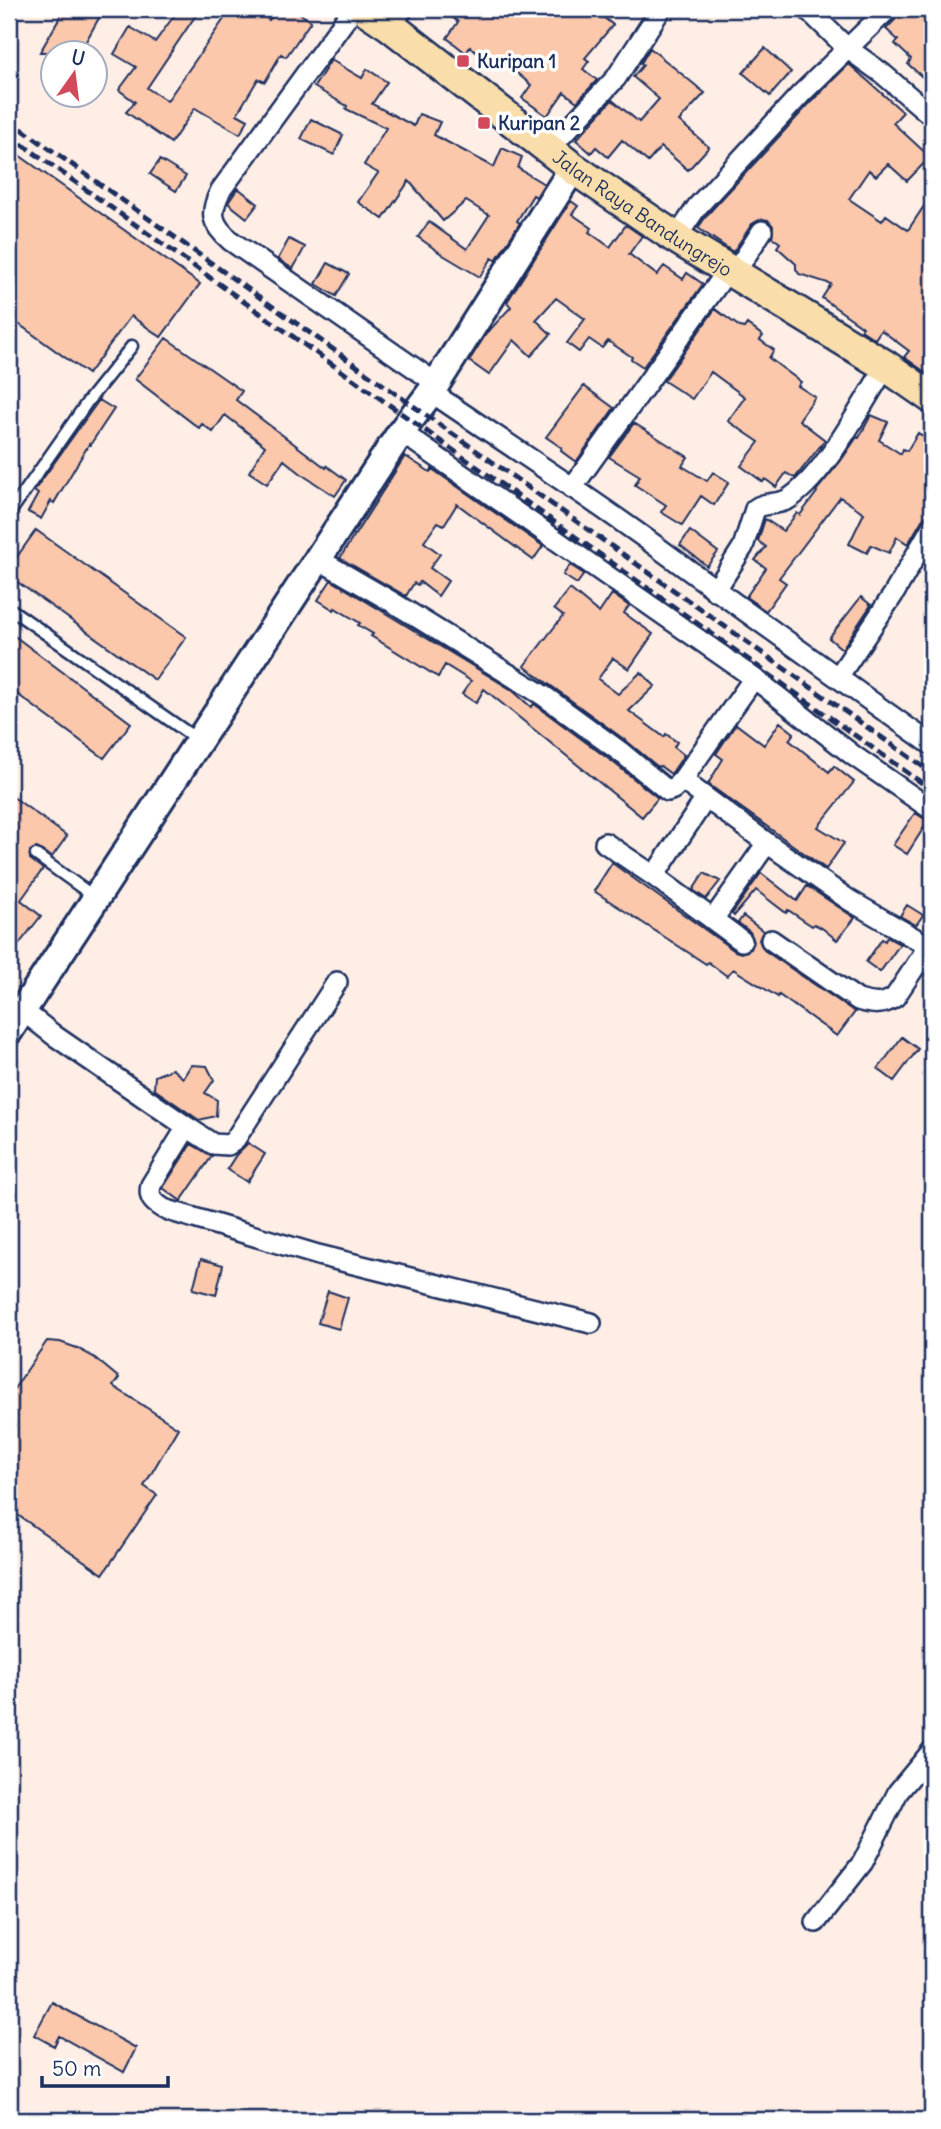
<svg xmlns="http://www.w3.org/2000/svg" width="941" height="2129" viewBox="0 0 941 2129" font-family="Delius,sans-serif">
<style>
.building{fill:#fcc8ac;stroke:#1b2f5e;stroke-width:2}
.lines{fill:none;stroke-linecap:round;stroke-linejoin:round}
.lane-casing{stroke:#1b2f5e;stroke-width:15}
.street-casing{stroke:#1b2f5e;stroke-width:24}
.secondary-casing{stroke:#1b2f5e;stroke-width:32}
.primary-casing{stroke:#1b2f5e;stroke-width:35}
.lane{stroke:#fff;stroke-width:10}
.street{stroke:#fff;stroke-width:19}
.secondary{stroke:#fff;stroke-width:26}
.primary{stroke:#f9deab;stroke-width:30}
.rail{stroke:#1b2f5e;stroke-width:5;stroke-dasharray:10 5;stroke-linecap:butt}
.poi-dot{fill:#d1495b;stroke:#fff;stroke-width:2.5}
.labels{text-anchor:middle;dominant-baseline:central;stroke-width:7;stroke-linejoin:round;paint-order:stroke}
.poi-label{font-size:19px;font-weight:bold;fill:#1b2f5e;stroke:#fff;text-anchor:start}
.street-label{font-size:19px;fill:#1b2f5e;stroke:#fff}
</style>
<rect width="100%" height="100%" fill="#feeee6"/>
<filter id="ink" filterUnits="userSpaceOnUse"><feTurbulence type="fractalNoise" baseFrequency=".0143" numOctaves="2"/><feDisplacementMap in="SourceGraphic" scale="14" xChannelSelector="R" yChannelSelector="G"/><feConvolveMatrix kernelMatrix="1 2 1 2 8 2 1 2 1" color-interpolation-filters="sRGB"/></filter>
<g filter="url(#ink)">
<path class="building" d="M 65,9 L 104,9 L 80,52 L 40,52 Z
M 179,9 L 200,9 L 147,88 L 167,101 L 231,9 L 253,9 L 269,20 L 277,9 L 293,9 L 311,21 L 286,57 L 281,54 L 265,82 L 258,79 L 237,114 L 248,120 L 240,134 L 195,108 L 171,143 L 126,112 L 135,102 L 119,90 L 136,67 L 114,54 L 130,27 L 155,42 Z
M 443,9 L 593,9 L 613,25 L 585,58 L 589,61 L 583,69 L 597,80 L 577,102 L 564,92 L 547,116 L 522,98 L 531,85 L 505,63 L 501,68 L 470,47 L 466,53 L 447,38 L 458,22 Z
M 901,9 L 932,9 L 932,86 L 908,64 L 911,59 L 895,44 L 898,40 L 886,29 L 897,18 Z
M 650,48 L 705,93 L 679,121 L 709,147 L 688,170 L 661,147 L 648,162 L 622,140 L 608,157 L 596,147 L 591,153 L 576,140 L 612,100 L 639,122 L 659,99 L 633,77 L 643,65 L 641,63 Z
M 765,48 L 791,72 L 770,96 L 743,73 Z
M 331,60 L 362,78 L 367,69 L 387,82 L 372,104 L 414,126 L 419,114 L 440,122 L 434,135 L 494,167 L 502,148 L 522,157 L 518,168 L 544,184 L 536,197 L 533,195 L 517,221 L 520,223 L 496,260 L 492,258 L 480,277 L 443,255 L 418,237 L 429,222 L 467,249 L 489,215 L 466,201 L 443,221 L 409,181 L 383,219 L 358,202 L 378,173 L 364,165 L 386,128 L 346,109 L 347,106 L 314,87 Z
M 849,64 L 903,112 L 893,123 L 930,157 L 907,181 L 888,164 L 876,176 L 869,170 L 849,199 L 882,221 L 886,215 L 908,230 L 932,194 L 932,377 L 904,357 L 909,351 L 881,330 L 875,339 L 861,330 L 863,327 L 822,298 L 831,284 L 799,274 L 796,269 L 796,264 L 777,247 L 780,243 L 772,237 L 773,226 L 768,220 L 762,219 L 752,224 L 733,252 L 698,228 L 707,215 L 810,103 Z
M 311,119 L 343,135 L 334,155 L 301,139 Z
M 9,148 L 200,284 L 161,337 L 131,316 L 88,374 L 9,317 Z
M 160,160 L 186,176 L 176,191 L 150,174 Z
M 238,188 L 258,204 L 247,218 L 228,203 Z
M 571,201 L 578,206 L 572,214 L 592,228 L 589,232 L 610,247 L 626,225 L 642,236 L 629,254 L 657,275 L 664,266 L 683,279 L 687,273 L 703,284 L 643,367 L 631,359 L 632,357 L 608,341 L 602,348 L 589,339 L 579,352 L 567,343 L 585,319 L 556,298 L 536,320 L 551,334 L 531,356 L 514,340 L 489,375 L 469,361 L 486,334 L 511,307 L 507,302 Z
M 289,239 L 305,247 L 293,269 L 278,259 Z
M 328,263 L 349,274 L 336,296 L 316,284 Z
M 715,309 L 740,327 L 744,328 L 747,324 L 763,336 L 760,340 L 774,350 L 769,358 L 801,382 L 798,386 L 815,397 L 799,420 L 825,440 L 795,478 L 786,473 L 776,487 L 765,479 L 763,482 L 741,466 L 759,442 L 728,421 L 745,397 L 711,372 L 692,399 L 664,381 Z
M 166,338 L 242,391 L 236,400 L 326,468 L 327,466 L 346,480 L 335,496 L 304,476 L 284,460 L 267,484 L 249,472 L 265,446 L 225,415 L 213,432 L 202,424 L 199,428 L 135,379 Z
M 584,386 L 614,408 L 576,462 L 561,451 L 562,448 L 546,437 Z
M 99,400 L 114,409 L 90,445 L 89,444 L 54,503 L 51,501 L 41,519 L 28,512 L 38,494 L 34,491 Z
M 871,415 L 888,422 L 879,440 L 901,454 L 903,449 L 907,451 L 918,433 L 932,442 L 932,515 L 926,516 L 922,520 L 908,544 L 897,537 L 889,553 L 871,545 L 867,553 L 849,544 L 864,513 L 840,497 L 779,578 L 786,583 L 766,611 L 746,597 L 766,568 L 755,560 L 766,547 L 758,541 L 765,519 L 783,531 L 797,513 L 800,515 L 817,492 L 816,491 L 840,462 L 857,437 L 859,438 Z
M 634,423 L 688,457 L 682,466 L 707,481 L 713,472 L 729,482 L 714,505 L 701,496 L 682,525 L 661,512 L 666,505 L 635,485 L 640,476 L 609,457 Z
M 405,456 L 430,472 L 432,469 L 543,546 L 533,560 L 457,504 L 444,525 L 438,522 L 424,542 L 440,554 L 430,568 L 448,581 L 438,596 L 420,582 L 418,585 L 414,583 L 406,596 L 340,558 Z
M 36,530 L 186,637 L 155,680 L 9,576 L 9,568 Z
M 690,531 L 718,552 L 707,566 L 680,545 Z
M 570,565 L 584,574 L 577,584 L 563,575 Z
M 331,580 L 512,690 L 531,707 L 534,704 L 537,706 L 614,763 L 658,798 L 642,817 L 484,689 L 476,703 L 462,694 L 471,681 L 445,665 L 438,677 L 371,636 L 373,634 L 358,625 L 360,623 L 335,608 L 334,610 L 318,600 Z
M 570,589 L 599,613 L 612,594 L 629,606 L 624,613 L 653,634 L 629,669 L 613,658 L 598,679 L 618,694 L 641,672 L 655,686 L 629,711 L 664,737 L 666,734 L 677,742 L 674,747 L 684,755 L 671,774 L 660,766 L 658,767 L 629,743 L 524,666 L 563,616 L 554,609 Z
M 861,597 L 871,605 L 842,649 L 829,638 Z
M 9,632 L 131,723 L 104,758 L 9,688 Z
M 780,722 L 794,733 L 789,740 L 829,772 L 834,766 L 854,782 L 818,827 L 844,843 L 826,869 L 708,784 L 723,759 L 716,754 L 736,724 L 764,745 Z
M 9,794 L 67,836 L 52,857 L 37,848 L 30,851 L 30,859 L 43,869 L 21,900 L 41,916 L 9,957 Z
M 915,813 L 928,821 L 907,854 L 893,845 Z
M 612,863 L 735,951 L 741,953 L 751,949 L 754,942 L 750,932 L 738,923 L 743,916 L 763,931 L 759,940 L 764,950 L 855,1012 L 837,1036 L 779,995 L 778,997 L 733,969 L 727,976 L 708,962 L 706,964 L 594,891 Z
M 704,873 L 720,881 L 706,899 L 693,890 Z
M 761,873 L 797,901 L 807,886 L 855,918 L 837,940 L 822,928 L 814,924 L 812,926 L 788,910 L 786,913 L 756,890 L 734,916 L 732,914 Z
M 907,905 L 923,915 L 916,925 L 900,916 Z
M 887,937 L 900,944 L 880,972 L 866,962 L 882,939 L 885,941 Z
M 902,1037 L 918,1049 L 894,1081 L 878,1069 Z
M 191,1065 L 207,1066 L 214,1080 L 205,1093 L 217,1100 L 216,1116 L 199,1120 L 154,1089 L 155,1076 L 172,1069 L 183,1078 Z
M 248,1143 L 265,1154 L 247,1182 L 227,1169 L 236,1155 Z
M 191,1144 L 212,1156 L 181,1201 L 163,1188 Z
M 201,1259 L 223,1265 L 216,1295 L 193,1289 Z
M 328,1291 L 348,1298 L 339,1329 L 318,1323 Z
M 47,1341 L 60,1342 L 77,1348 L 95,1358 L 119,1378 L 113,1386 L 178,1428 L 144,1486 L 157,1495 L 103,1574 L 9,1509 L 9,1396 Z
M 52,2002 L 136,2048 L 124,2072 L 59,2036 L 54,2046 L 34,2035 Z"/>
<g class="lines">
<g class="lane-casing">
<path id="lane" d="M 9,514 L 88,401 L 132,346
M 9,608 L 198,740
M 36,855 L 96,898"/>
</g>
<g class="street-casing">
<path id="street" d="M 353,9 L 221,190 C 209,213 211,224 231,241 L 436,383
M 807,9 L 847,48 L 883,74 L 932,116
M 389,25 L 403,9
M 549,149 L 616,78 L 661,9
M 676,238 L 697,207 L 801,94 L 888,9
M 734,274 L 762,231
M 431,392 C 507,444 585,494 660,549 C 750,615 841,680 932,745
M 401,432 L 754,678 L 854,756 L 932,810
M 572,488 L 728,270
M 318,559 L 394,603 L 544,696 L 622,753 L 668,791 L 673,789 L 682,780 L 754,678
M 715,591 L 743,547 L 755,509 C 765,501 779,506 790,498 C 827,472 862,404 886,366
M 838,677 L 893,595 L 932,527
M 682,780 L 767,843 L 849,900 L 928,946
M 706,798 L 654,876 L 742,941
M 605,843 L 654,876
M 714,918 L 767,843
M 771,940 L 858,1000 C 872,1004 883,1006 895,997 L 932,941
M 22,1010 L 55,1036 L 187,1127 L 213,1144 L 228,1145 L 234,1141 L 337,982
M 187,1127 L 151,1185 C 148,1198 153,1202 164,1209 L 318,1255 L 591,1323
M 816,1922 L 863,1862 L 898,1792 L 932,1751"/>
</g>
<g class="secondary-casing">
<path id="secondary" d="M 9,1031 L 401,432 L 431,392 L 573,168"/>
</g>
<g class="primary-casing">
<g id="primary">
<path id="s1" d="M 365,9 L 389,25 L 573,168 L 676,238 L 886,366 L 932,398"/>
</g>
</g>
<use href="#lane" class="lane"/>
<use href="#street" class="street"/>
<use href="#secondary" class="secondary"/>
<use href="#primary" class="primary"/>
<path class="rail" d="M 9,120 L 932,773
M 9,135 L 932,790"/>
</g>
</g>
<g class="poi-dot">
<rect x="456" y="54" width="14" height="14" rx="3.5"/>
<rect x="477" y="116" width="14" height="14" rx="3.5"/>
</g>
<g class="labels">
<g class="poi-label">
<text x="477" y="61">Kuripan 1</text>
<text x="498" y="123">Kuripan 2</text>
</g>
<g class="street-label">
<text stroke="none"><textPath href="#s1" startOffset="345">Jalan Raya Bandungrejo</textPath></text>
</g>
</g>
<rect width="941" height="2129" fill="none" stroke="#fff" stroke-width="35"/>
<rect x="18" y="18" width="906" height="2094" fill="none" stroke="#1b2f5e" stroke-width="2.5" filter="url(#ink)"/>
<g transform="translate(74 74) rotate(14)"><circle r="33" fill="#ffffff" stroke="#a4acbf" stroke-width="2"/>
<path d="M0-5L12 26L0 18L-12 26Z" fill="#d1495b"/>
<text y="-10" font-size="19" font-weight="bold" text-anchor="middle" fill="#1b2f5e">U</text>
</g>
<path d="M42 2076v10h126v-10" fill="none" stroke="#1b2f5e" stroke-width="3.5"/>
<text x="52" y="2076" font-size="21" fill="#1b2f5e" stroke="#ffffff" stroke-width="5" paint-order="stroke">50 m</text>
</svg>
